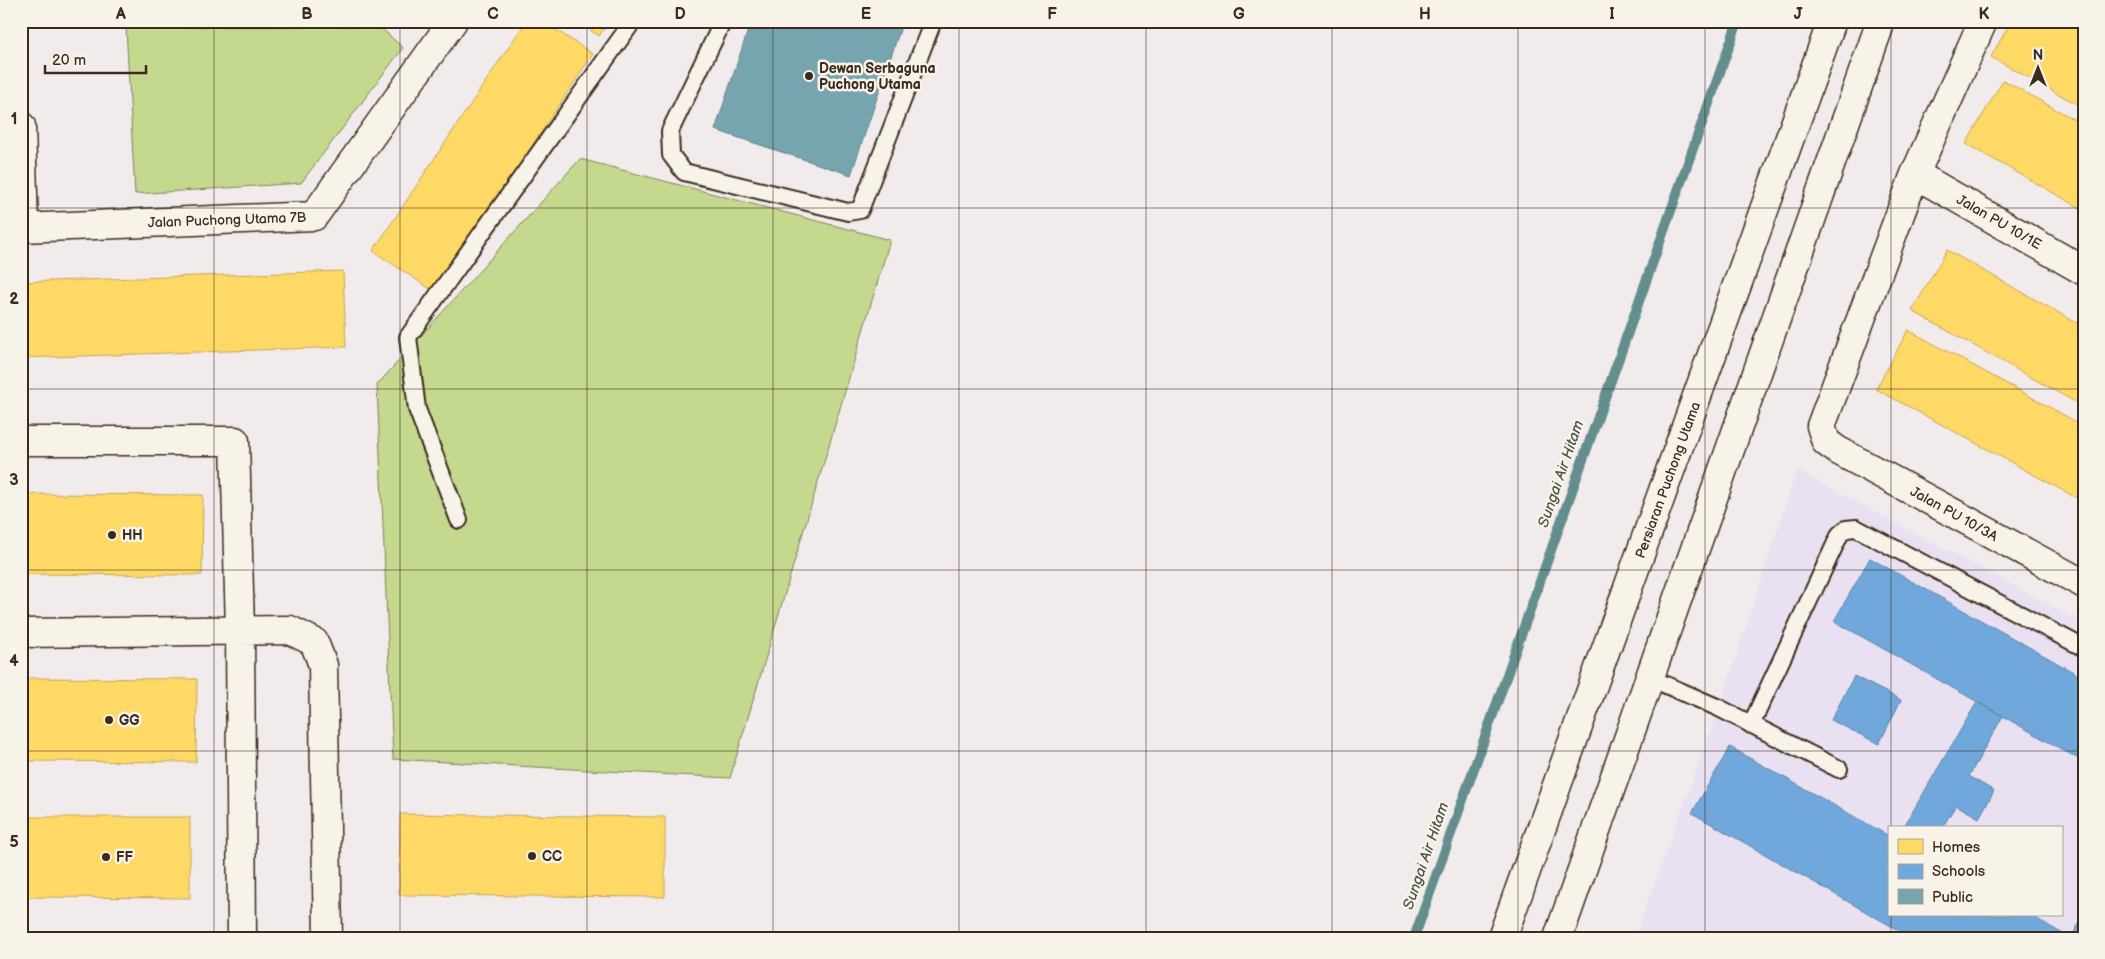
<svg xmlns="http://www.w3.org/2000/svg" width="2105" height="959" viewBox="0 0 2105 959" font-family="'Balsamiq Sans',sans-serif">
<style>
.built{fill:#e9e1f1;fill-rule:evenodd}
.green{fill:#c4d88e;stroke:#808156}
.homes{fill:#ffd966;stroke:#c4a450}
.schools{fill:#6fa8dc;stroke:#5f82a3}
.public{fill:#76a5af;stroke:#648084}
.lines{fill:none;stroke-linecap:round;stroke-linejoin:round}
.stream{stroke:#648e8d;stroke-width:10}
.service-casing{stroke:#3b2a1e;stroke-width:20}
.minor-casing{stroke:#3b2a1e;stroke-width:31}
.tertiary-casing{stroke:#3b2a1e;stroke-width:31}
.service{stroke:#f7f3e8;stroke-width:16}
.minor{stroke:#f7f3e8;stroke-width:28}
.tertiary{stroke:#f7f3e8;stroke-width:28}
.grid{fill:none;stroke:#3b2a1e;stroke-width:1;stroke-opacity:0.55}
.poi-dot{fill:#3b2a1e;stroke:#f7f3e8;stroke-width:2}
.labels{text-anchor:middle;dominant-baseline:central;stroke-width:5;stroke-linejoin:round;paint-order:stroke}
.poi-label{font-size:14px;font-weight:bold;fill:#3b2a1e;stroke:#f7f3e8;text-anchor:start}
.street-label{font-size:14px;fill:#3b2a1e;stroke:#f7f3e8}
.water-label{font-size:15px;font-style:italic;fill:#4c544c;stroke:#f7f3e8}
.neatline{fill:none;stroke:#3b2a1e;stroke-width:2}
.grid-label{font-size:16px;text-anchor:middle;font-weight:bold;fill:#3b2a1e}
</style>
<rect width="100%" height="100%" fill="#f1ebec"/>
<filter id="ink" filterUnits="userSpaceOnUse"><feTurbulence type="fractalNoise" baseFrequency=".02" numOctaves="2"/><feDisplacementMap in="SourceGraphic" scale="10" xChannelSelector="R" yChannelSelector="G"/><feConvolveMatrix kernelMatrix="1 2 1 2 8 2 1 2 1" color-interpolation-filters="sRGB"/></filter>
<g filter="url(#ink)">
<path class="built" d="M 1797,470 L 2084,623 L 2084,938 L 1634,938 L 1719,708 ZM 1889,828 L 2061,828 L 2061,915 L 1889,915 Z"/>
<path class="green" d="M 379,26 L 403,48 L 301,183 L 135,194 L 126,27 Z
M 580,159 L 890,240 L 730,778 L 393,759 L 377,385 Z"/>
<path class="homes" d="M 526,21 L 542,21 L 593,54 L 435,292 L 373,251 Z
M 577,21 L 609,21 L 599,36 Z
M 2011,21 L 2064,21 L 2084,32 L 2084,108 L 1991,57 Z
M 2003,80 L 2084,125 L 2084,210 L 1966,144 Z
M 1947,250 L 2084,327 L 2084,407 L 1912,311 Z
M 343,271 L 346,347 L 21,358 L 21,282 Z
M 1908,330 L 2084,426 L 2084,502 L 1876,389 Z
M 21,494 L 203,495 L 202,575 L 21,574 Z
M 21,678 L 197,679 L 196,762 L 21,761 Z
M 400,814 L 665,817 L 665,897 L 399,895 Z
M 21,817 L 190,817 L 190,898 L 21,897 Z"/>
<path class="schools" d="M 1870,558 L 2084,678 L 2084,762 L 1834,621 Z
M 1854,676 L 1901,700 L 1879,744 L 1831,720 Z
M 1977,702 L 2003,716 L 1969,776 L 1994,791 L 1979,818 L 1956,805 L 1942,828 L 1903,828 Z
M 1730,747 L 1889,836 L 1889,915 L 2030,915 L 2070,938 L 1912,938 L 1692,813 Z
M 2084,915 L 2084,938 L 2071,938 Z"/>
<path class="public" d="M 751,21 L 903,21 L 851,175 L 715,130 Z"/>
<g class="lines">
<path class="stream" d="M 1414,938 L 1738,21"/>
<g class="service-casing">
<path id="service" d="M 723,21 L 670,131 L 671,155 L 684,172 L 848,212 L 860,210 L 933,21
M 459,520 L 417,409 L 408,337 L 633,21
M 1650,678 L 1719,708 L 1839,769
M 1751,725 L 1840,534 L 1846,529 L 1856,528 L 2084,648"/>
</g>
<g class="minor-casing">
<path id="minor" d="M 1983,21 L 1915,174 L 1821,426 L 1826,442 L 1837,450 L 2084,584
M 21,126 L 24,228
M 1915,174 L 2084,271
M 21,228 L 314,216 L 453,21
M 21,441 L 235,441 L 240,630 L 242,938
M 21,633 L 290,630 L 314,642 L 323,665 L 328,938"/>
</g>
<g class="tertiary-casing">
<path id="tertiary" d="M 1502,938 L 1832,21
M 1558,938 L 1881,21"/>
</g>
<use href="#service" class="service"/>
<use href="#minor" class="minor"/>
<use href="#tertiary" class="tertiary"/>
</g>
</g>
<path class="grid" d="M 214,21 L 214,938M 400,21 L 400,938M 587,21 L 587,938M 773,21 L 773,938M 959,21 L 959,938M 1146,21 L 1146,938M 1332,21 L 1332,938M 1518,21 L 1518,938M 1705,21 L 1705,938M 1891,21 L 1891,828M 21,208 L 2084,208M 21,389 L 2084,389M 21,570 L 2084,570M 21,751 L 2084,751M 1891,915 L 1891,938"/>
<g class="poi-dot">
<circle cx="809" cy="76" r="5"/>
<circle cx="112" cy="535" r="5"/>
<circle cx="109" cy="720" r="5"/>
<circle cx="532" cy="856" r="5"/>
<circle cx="106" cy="857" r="5"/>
</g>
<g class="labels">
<g class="poi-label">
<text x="819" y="68">Dewan Serbaguna<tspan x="819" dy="16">Puchong Utama</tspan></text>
<text x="122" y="535">HH</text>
<text x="119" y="720">GG</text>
<text x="542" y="856">CC</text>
<text x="116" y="857">FF</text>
</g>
<g class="street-label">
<text transform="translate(227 220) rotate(-2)">Jalan Puchong Utama 7B</text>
<text transform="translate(1999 222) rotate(30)">Jalan PU 10/1E</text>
<text transform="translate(1668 480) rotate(-70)">Persiaran Puchong Utama</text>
<text transform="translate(1954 514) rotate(29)">Jalan PU 10/3A</text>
</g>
<g class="water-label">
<text transform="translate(1561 474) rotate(-71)">Sungai Air Hitam</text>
<text transform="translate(1426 856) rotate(-71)">Sungai Air Hitam</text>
</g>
</g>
<rect width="2105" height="959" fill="none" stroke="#f7f3e8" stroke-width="55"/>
<rect x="1888" y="826" width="175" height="90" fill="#f7f3e8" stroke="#aca397"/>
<rect x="1898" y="839" width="25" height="15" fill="#ffd966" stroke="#aca397"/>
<text x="1932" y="852" font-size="15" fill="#3b2a1e">Homes</text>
<rect x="1898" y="864" width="25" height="15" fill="#6fa8dc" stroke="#aca397"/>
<text x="1932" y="876" font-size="15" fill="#3b2a1e">Schools</text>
<rect x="1898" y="889" width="25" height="15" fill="#76a5af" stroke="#aca397"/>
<text x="1932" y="902" font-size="15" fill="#3b2a1e">Public</text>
<g transform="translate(2038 68)" stroke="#f7f3e8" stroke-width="4" paint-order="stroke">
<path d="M0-4L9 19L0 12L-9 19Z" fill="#3b2a1e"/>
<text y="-8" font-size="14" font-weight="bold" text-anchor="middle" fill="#3b2a1e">N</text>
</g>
<path d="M45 65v8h101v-8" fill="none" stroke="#3b2a1e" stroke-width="2.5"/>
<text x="52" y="65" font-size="15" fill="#3b2a1e" stroke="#f7f3e8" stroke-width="4" paint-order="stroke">20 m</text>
<rect x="28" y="28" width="2050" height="904" class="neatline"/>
<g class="grid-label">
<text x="121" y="19">A</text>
<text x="307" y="19">B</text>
<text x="493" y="19">C</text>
<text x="680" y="19">D</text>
<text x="866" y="19">E</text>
<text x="1052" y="19">F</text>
<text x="1239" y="19">G</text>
<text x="1425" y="19">H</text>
<text x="1612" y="19">I</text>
<text x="1798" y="19">J</text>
<text x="1984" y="19">K</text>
<text x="14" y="124">1</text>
<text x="14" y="304">2</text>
<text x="14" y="485">3</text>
<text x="14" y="666">4</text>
<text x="14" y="847">5</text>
</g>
</svg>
